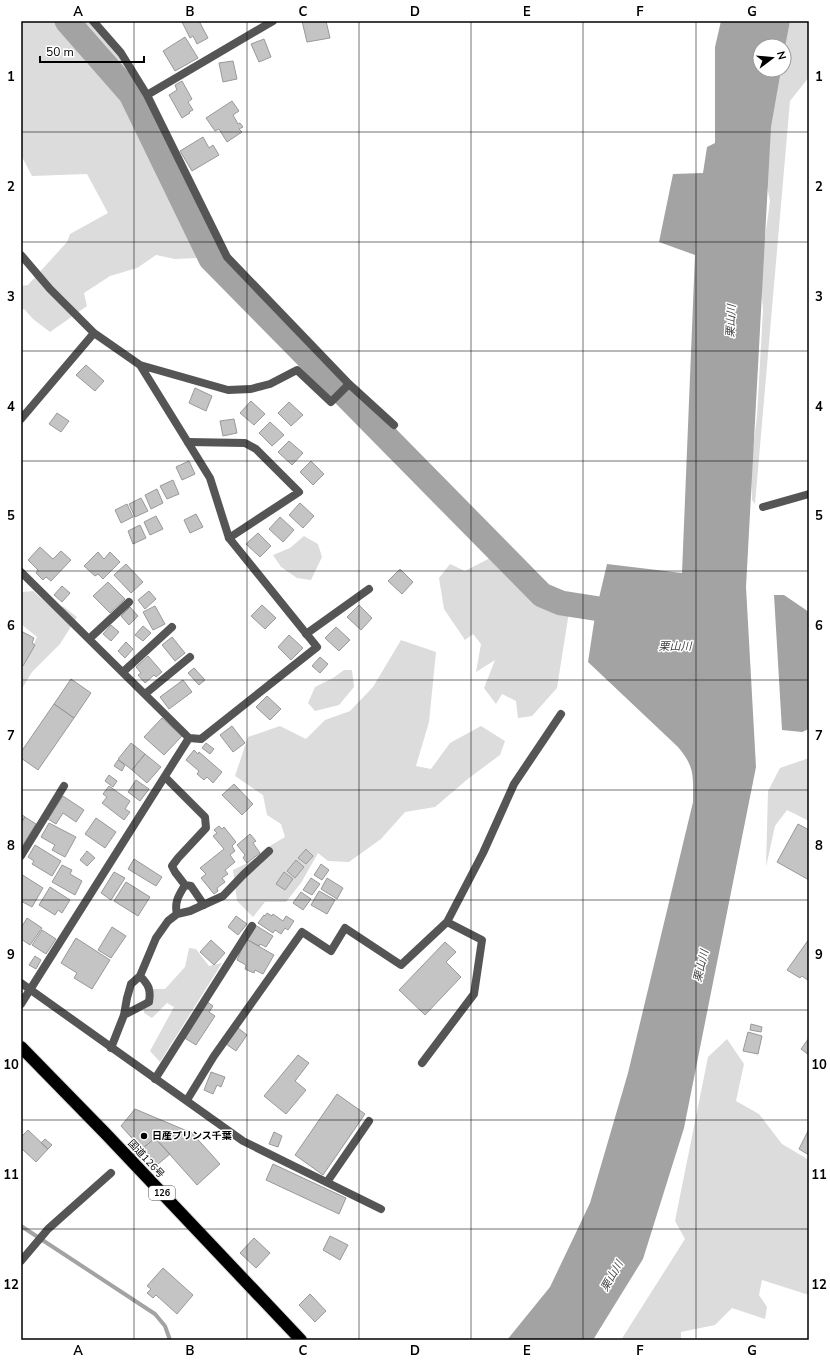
<svg xmlns="http://www.w3.org/2000/svg" width="830" height="1361" viewBox="0 0 830 1361" font-family="'Nunito Sans','Noto Sans JP',sans-serif">
<style>
.green{fill:#dcdcdc}
.water{fill:#a3a3a3}
.lines{fill:none;stroke-linecap:round;stroke-linejoin:round}
.stream{stroke:#a3a3a3;stroke-width:4}
.river{stroke:#a3a3a3;stroke-width:25}
.building{fill:#c4c4c4;stroke:#999}
.highway-casing{stroke:#dbdbdb;stroke-width:14}
.lane{stroke:#555;stroke-width:8}
.street{stroke:#555;stroke-width:8}
.highway{stroke:#000;stroke-width:12}
.grid{fill:none;stroke:#000;stroke-width:1;stroke-opacity:0.55}
.poi-dot{fill:#000;stroke:#fff;stroke-width:1.5}
.labels{text-anchor:middle;dominant-baseline:central;stroke-width:3;stroke-linejoin:round;paint-order:stroke}
.shield{fill:#fff;stroke:#4c4c4c;stroke-width:1}
.shield-label{font-size:9px;font-weight:bold;fill:#000}
.poi-label{font-size:10px;font-weight:bold;fill:#000;stroke:#fff;text-anchor:start}
.street-label{font-size:10px;fill:#000;stroke:#fff}
.water-label{font-size:11px;font-style:italic;fill:#444;stroke:#fff}
.neatline{fill:none;stroke:#000;stroke-width:1.5}
.grid-label{font-size:13px;text-anchor:middle;font-weight:bold;fill:#000}
</style>
<rect width="100%" height="100%" fill="#fff"/>
<path class="green" d="M 21,21 L 99,21 L 142,93 L 185,209 L 197,258 L 175,259 L 156,255 L 137,268 L 110,276 L 84,293 L 87,306 L 50,332 L 33,319 L 24,309 L 21,310 L 21,286 L 28,285 L 67,242 L 70,234 L 108,213 L 87,174 L 32,176 L 21,155 Z
M 790,21 L 809,21 L 809,77 L 790,101 L 755,504 L 752,500 L 751,465 L 757,416 L 763,310 L 760,273 L 770,201 L 762,163 L 779,70 L 784,70 L 784,46 Z
M 304,536 L 318,544 L 322,557 L 311,580 L 297,578 L 281,567 L 273,555 L 290,548 Z
M 492,557 L 534,596 L 569,612 L 557,688 L 532,716 L 518,718 L 516,701 L 502,694 L 496,704 L 484,688 L 495,660 L 476,672 L 481,644 L 473,634 L 465,640 L 444,609 L 439,578 L 450,564 L 465,571 Z
M 33,591 L 49,605 L 64,607 L 77,617 L 60,644 L 32,672 L 21,690 L 21,664 L 24,665 L 37,637 L 21,624 L 21,592 Z
M 401,640 L 436,652 L 429,722 L 416,766 L 431,769 L 450,743 L 481,726 L 505,741 L 500,755 L 469,778 L 435,807 L 405,812 L 381,839 L 349,862 L 328,861 L 318,853 L 301,883 L 286,902 L 265,902 L 253,917 L 237,901 L 233,870 L 257,858 L 268,847 L 285,837 L 281,824 L 267,815 L 263,795 L 235,776 L 248,737 L 280,726 L 306,739 L 325,720 L 350,711 L 373,687 Z
M 344,670 L 352,670 L 354,687 L 339,705 L 315,711 L 308,703 L 315,687 L 333,678 Z
M 809,758 L 809,821 L 787,810 L 775,826 L 766,867 L 768,791 L 780,768 Z
M 189,948 L 196,949 L 209,966 L 222,963 L 160,1062 L 150,1051 L 174,1007 L 167,1003 L 152,1018 L 144,1013 L 144,1000 L 154,989 L 165,989 L 185,967 Z
M 727,1039 L 744,1064 L 736,1101 L 759,1114 L 782,1144 L 809,1160 L 809,1295 L 762,1280 L 759,1295 L 767,1307 L 765,1319 L 732,1308 L 715,1325 L 681,1332 L 681,1340 L 621,1340 L 685,1239 L 675,1221 L 708,1057 Z"/>
<path class="water" d="M 721,21 L 790,21 L 784,52 L 784,46 L 760,46 L 760,70 L 781,70 L 771,127 L 746,587 L 756,767 L 684,1128 L 643,1259 L 593,1340 L 507,1340 L 550,1287 L 590,1203 L 628,1073 L 693,802 C 693,776 695,767 678,747 L 588,662 L 595,616 L 585,612 L 588,600 L 599,598 L 607,564 L 682,573 L 695,255 L 659,242 L 673,174 L 703,173 L 707,147 L 715,143 L 715,47 Z
M 774,595 L 784,595 L 809,612 L 809,729 L 802,732 L 782,730 Z"/>
<g class="lines">
<path class="stream" d="M 21,1226 L 155,1314 L 165,1326 L 170,1340"/>
<path class="river" d="M 67,21 L 131,94 L 211,259 L 542,595 L 561,603 L 619,612"/>
</g>
<path class="building" d="M 184,21 L 199,21 L 208,38 L 197,44 L 193,36 L 190,38 L 182,22 Z
M 302,21 L 326,21 L 330,38 L 307,42 Z
M 185,37 L 198,58 L 175,71 L 163,51 Z
M 264,39 L 271,57 L 259,62 L 251,44 Z
M 233,61 L 237,79 L 223,82 L 219,63 Z
M 182,81 L 192,99 L 188,102 L 193,110 L 189,112 L 190,113 L 182,118 L 169,95 L 177,90 L 175,85 Z
M 232,101 L 239,111 L 233,115 L 238,124 L 240,123 L 243,127 L 239,129 L 242,132 L 227,142 L 219,129 L 215,131 L 206,118 Z
M 203,137 L 209,148 L 213,145 L 219,155 L 192,171 L 180,151 Z
M 86,365 L 104,381 L 95,391 L 76,375 Z
M 195,388 L 212,396 L 206,411 L 189,403 Z
M 251,401 L 265,414 L 254,425 L 240,413 Z
M 289,402 L 303,415 L 291,426 L 278,413 Z
M 57,413 L 69,421 L 61,432 L 49,424 Z
M 234,419 L 237,433 L 223,436 L 220,421 Z
M 270,422 L 284,435 L 272,446 L 259,433 Z
M 289,441 L 303,453 L 292,465 L 278,452 Z
M 189,461 L 195,474 L 182,480 L 176,467 Z
M 311,461 L 324,474 L 313,485 L 300,472 Z
M 173,480 L 179,494 L 167,499 L 160,486 Z
M 157,489 L 163,503 L 151,509 L 145,495 Z
M 141,498 L 148,511 L 135,517 L 129,504 Z
M 300,503 L 314,516 L 303,528 L 289,515 Z
M 127,504 L 133,517 L 121,523 L 115,510 Z
M 196,514 L 203,527 L 190,533 L 184,520 Z
M 156,516 L 163,529 L 150,535 L 144,522 Z
M 280,517 L 294,530 L 283,542 L 269,529 Z
M 140,525 L 146,538 L 133,544 L 128,531 Z
M 258,533 L 271,546 L 260,557 L 246,544 Z
M 40,547 L 53,559 L 61,551 L 71,560 L 51,581 L 46,577 L 43,580 L 36,573 L 38,570 L 28,560 Z
M 98,552 L 104,559 L 110,552 L 120,562 L 103,579 L 98,574 L 95,576 L 84,566 Z
M 126,564 L 143,582 L 131,593 L 114,575 Z
M 400,569 L 413,582 L 402,594 L 388,581 Z
M 108,582 L 125,599 L 110,613 L 93,596 Z
M 62,586 L 70,593 L 62,602 L 54,595 Z
M 149,591 L 156,599 L 145,609 L 138,600 Z
M 262,605 L 276,618 L 265,629 L 251,616 Z
M 359,605 L 372,618 L 361,630 L 347,617 Z
M 155,606 L 165,624 L 153,630 L 143,612 Z
M 130,607 L 138,616 L 129,625 L 121,616 Z
M 111,625 L 119,632 L 111,641 L 103,634 Z
M 143,626 L 151,633 L 143,641 L 135,635 Z
M 336,627 L 350,640 L 339,651 L 325,638 Z
M 21,631 L 34,638 L 32,643 L 35,645 L 23,666 L 21,665 Z
M 289,635 L 303,648 L 291,660 L 278,647 Z
M 172,637 L 185,653 L 175,661 L 162,645 Z
M 126,642 L 133,649 L 125,658 L 118,651 Z
M 148,656 L 162,672 L 156,677 L 154,675 L 145,683 L 138,675 L 141,673 L 136,667 Z
M 320,657 L 328,664 L 320,673 L 312,666 Z
M 194,668 L 205,680 L 199,685 L 188,673 Z
M 71,679 L 91,693 L 74,718 L 54,704 Z
M 183,680 L 192,692 L 169,709 L 160,697 Z
M 267,696 L 281,709 L 270,720 L 256,707 Z
M 54,704 L 74,718 L 38,770 L 21,758 L 21,752 Z
M 162,718 L 182,736 L 164,755 L 144,737 Z
M 232,726 L 245,743 L 233,752 L 220,735 Z
M 131,743 L 145,754 L 132,770 L 118,759 Z
M 206,743 L 214,749 L 210,754 L 202,748 Z
M 194,750 L 198,754 L 199,752 L 222,772 L 213,783 L 207,777 L 204,780 L 197,774 L 199,771 L 186,760 Z
M 145,754 L 161,767 L 147,783 L 132,770 Z
M 118,760 L 125,765 L 122,771 L 114,766 Z
M 109,775 L 117,781 L 113,787 L 105,781 Z
M 136,780 L 149,789 L 140,801 L 128,792 Z
M 234,784 L 253,804 L 242,815 L 222,795 Z
M 109,786 L 130,801 L 125,809 L 130,812 L 124,820 L 102,803 L 107,797 L 103,794 Z
M 63,796 L 84,810 L 76,822 L 63,813 L 56,824 L 48,819 Z
M 21,814 L 25,817 L 21,823 Z
M 25,817 L 36,824 L 21,848 L 21,823 Z
M 96,818 L 116,832 L 105,848 L 85,834 Z
M 49,823 L 76,837 L 65,857 L 52,850 L 55,845 L 41,837 Z
M 798,824 L 809,830 L 809,880 L 777,862 Z
M 219,826 L 222,829 L 224,827 L 236,842 L 232,846 L 235,851 L 230,855 L 235,862 L 225,870 L 228,874 L 222,878 L 225,882 L 217,888 L 218,891 L 214,894 L 201,878 L 206,874 L 200,868 L 224,849 L 213,836 L 217,833 L 214,830 Z
M 250,834 L 256,841 L 253,843 L 260,853 L 247,863 L 243,858 L 245,855 L 237,845 Z
M 35,845 L 61,861 L 52,876 L 32,864 L 34,861 L 28,857 Z
M 306,849 L 313,856 L 306,864 L 298,858 Z
M 87,851 L 95,858 L 87,866 L 80,860 Z
M 134,859 L 162,877 L 156,886 L 128,869 Z
M 296,860 L 304,867 L 295,878 L 287,871 Z
M 321,864 L 329,870 L 322,880 L 314,875 Z
M 62,865 L 72,870 L 70,874 L 82,881 L 75,895 L 52,882 Z
M 114,872 L 125,878 L 111,900 L 101,893 Z
M 284,872 L 293,879 L 285,890 L 276,884 Z
M 21,874 L 43,888 L 32,907 L 21,901 Z
M 311,878 L 320,884 L 312,895 L 303,890 Z
M 327,878 L 343,888 L 337,899 L 321,889 Z
M 126,882 L 150,897 L 138,916 L 114,901 Z
M 50,887 L 70,900 L 62,913 L 58,910 L 55,915 L 39,905 Z
M 319,891 L 335,900 L 327,914 L 311,905 Z
M 301,892 L 311,899 L 303,910 L 293,903 Z
M 267,913 L 272,916 L 273,914 L 283,921 L 286,916 L 294,921 L 288,930 L 285,928 L 281,934 L 275,930 L 273,933 L 258,923 L 264,915 L 265,916 Z
M 236,916 L 247,924 L 238,935 L 228,927 Z
M 27,918 L 42,928 L 30,945 L 21,939 L 21,928 Z
M 255,925 L 273,936 L 266,947 L 260,944 L 259,946 L 246,939 Z
M 112,927 L 126,936 L 111,958 L 98,950 Z
M 42,930 L 56,939 L 46,954 L 32,945 Z
M 76,938 L 110,960 L 92,989 L 74,978 L 77,973 L 61,963 Z
M 246,939 L 274,955 L 263,974 L 255,970 L 254,973 L 245,969 L 246,965 L 237,960 Z
M 809,939 L 809,981 L 802,976 L 800,978 L 787,970 Z
M 211,940 L 225,953 L 214,965 L 200,952 Z
M 445,942 L 456,952 L 446,962 L 461,977 L 425,1015 L 399,990 Z
M 35,956 L 41,960 L 36,969 L 29,965 Z
M 206,1001 L 213,1006 L 209,1012 L 215,1016 L 196,1045 L 183,1037 Z
M 751,1024 L 762,1027 L 761,1032 L 750,1030 Z
M 238,1028 L 247,1035 L 236,1051 L 226,1044 Z
M 748,1032 L 762,1036 L 758,1054 L 743,1051 Z
M 809,1038 L 809,1055 L 801,1049 Z
M 298,1055 L 309,1063 L 295,1081 L 306,1090 L 286,1114 L 264,1096 Z
M 211,1072 L 225,1077 L 221,1087 L 217,1085 L 213,1094 L 204,1090 Z
M 337,1094 L 365,1114 L 323,1175 L 295,1155 Z
M 135,1109 L 192,1133 L 220,1164 L 197,1185 L 155,1138 L 142,1149 L 121,1126 Z
M 809,1129 L 809,1155 L 799,1149 Z
M 28,1130 L 48,1149 L 36,1162 L 21,1148 L 21,1137 Z
M 274,1132 L 282,1136 L 278,1147 L 269,1144 Z
M 155,1138 L 170,1154 L 157,1165 L 142,1149 Z
M 45,1139 L 52,1145 L 48,1149 L 41,1143 Z
M 273,1164 L 346,1198 L 339,1214 L 266,1180 Z
M 330,1236 L 348,1245 L 340,1260 L 323,1250 Z
M 254,1238 L 270,1253 L 256,1268 L 240,1253 Z
M 163,1268 L 193,1295 L 177,1314 L 156,1295 L 153,1298 L 147,1293 L 151,1289 L 147,1286 Z
M 310,1294 L 326,1311 L 315,1322 L 299,1305 Z"/>
<g class="lines">
<g class="highway-casing">
<path id="highway" d="M 21,1047 L 106,1134 L 301,1340"/>
</g>
<path class="lane" d="M 188,442 L 245,443 L 256,449 L 299,492 L 229,538
M 306,634 L 369,589
M 165,777 L 205,817 L 206,828 L 178,858 L 172,866 L 175,872 L 185,885 C 179,895 174,902 177,914
M 21,856 L 64,786
M 185,885 L 191,886 L 204,905
M 124,1015 L 149,1002 C 151,990 149,985 140,976
M 111,1048 L 124,1015 L 127,998 L 131,984 L 140,976 L 156,938 L 168,921 L 177,914 L 190,911 L 223,896 L 243,875 L 269,851
M 422,1063 L 474,994 L 482,940 L 447,922
M 155,1079 L 252,926
M 187,1100 L 214,1056 L 302,932 L 331,951 L 345,928 L 401,965 L 447,922 L 483,853 L 514,784 L 561,714
M 327,1182 L 369,1121
M 21,1261 L 48,1229 L 111,1173"/>
<path class="street" d="M 93,21 L 121,53 L 147,95 L 227,257 L 349,384 L 394,425
M 147,95 L 273,21
M 21,255 L 50,289 L 94,333 L 140,365 L 228,390 L 251,389 L 270,384 L 297,370 L 331,402 L 349,384
M 21,419 L 94,333
M 763,507 L 809,494
M 21,572 L 189,738 L 201,739 L 317,647 L 229,538 L 210,478 L 140,365
M 89,639 L 129,602
M 123,672 L 172,627
M 145,694 L 190,657
M 21,983 L 243,1141 L 381,1209
M 21,1004 L 189,738"/>
<use href="#highway" class="highway"/>
</g>
<path class="grid" d="M 134,21 L 134,1340M 247,21 L 247,1340M 359,21 L 359,1340M 471,21 L 471,1340M 583,21 L 583,1340M 696,21 L 696,1340M 21,132 L 809,132M 21,242 L 809,242M 21,351 L 809,351M 21,461 L 809,461M 21,571 L 809,571M 21,680 L 809,680M 21,790 L 809,790M 21,900 L 809,900M 21,1010 L 809,1010M 21,1120 L 809,1120M 21,1229 L 809,1229"/>
<circle class="poi-dot" cx="144" cy="1136" r="4"/>
<g class="labels">
<rect class="shield" x="149" y="1186" width="26" height="14" rx="3"/>
<g class="shield-label">
<text x="162" y="1193">126</text>
</g>
<g class="poi-label">
<text x="152" y="1136">日産プリンス千葉</text>
</g>
<g class="street-label">
<text transform="translate(146 1159) rotate(47)">国道126号</text>
</g>
<g class="water-label">
<text transform="translate(731 321) rotate(-87)">栗山川</text>
<text x="675" y="646">栗山川</text>
<text transform="translate(701 966) rotate(-77)">栗山川</text>
<text transform="translate(612 1276) rotate(-60)">栗山川</text>
</g>
</g>
<rect width="830" height="1361" fill="none" stroke="#ffffff" stroke-width="44"/>
<g transform="translate(772 58) rotate(74)"><circle r="19" fill="#ffffff" stroke="#999999"/>
<path d="M0-3L7 15L0 10L-7 15Z" fill="#000000"/>
<text y="-6" font-size="11" font-weight="bold" text-anchor="middle" fill="#000000">N</text>
</g>
<path d="M40 56v6h104v-6" fill="none" stroke="#000000" stroke-width="2"/>
<text x="46" y="56" font-size="12" fill="#000000" stroke="#ffffff" stroke-width="3" paint-order="stroke">50 m</text>
<rect x="22" y="22" width="786" height="1317" class="neatline"/>
<g class="grid-label">
<text x="78" y="16">A</text>
<text x="190" y="16">B</text>
<text x="303" y="16">C</text>
<text x="415" y="16">D</text>
<text x="527" y="16">E</text>
<text x="640" y="16">F</text>
<text x="752" y="16">G</text>
<text x="11" y="81">1</text>
<text x="819" y="81">1</text>
<text x="11" y="191">2</text>
<text x="819" y="191">2</text>
<text x="11" y="301">3</text>
<text x="819" y="301">3</text>
<text x="11" y="411">4</text>
<text x="819" y="411">4</text>
<text x="11" y="520">5</text>
<text x="819" y="520">5</text>
<text x="11" y="630">6</text>
<text x="819" y="630">6</text>
<text x="11" y="740">7</text>
<text x="819" y="740">7</text>
<text x="11" y="850">8</text>
<text x="819" y="850">8</text>
<text x="11" y="959">9</text>
<text x="819" y="959">9</text>
<text x="11" y="1069">10</text>
<text x="819" y="1069">10</text>
<text x="11" y="1179">11</text>
<text x="819" y="1179">11</text>
<text x="11" y="1289">12</text>
<text x="819" y="1289">12</text>
<text x="78" y="1355">A</text>
<text x="190" y="1355">B</text>
<text x="303" y="1355">C</text>
<text x="415" y="1355">D</text>
<text x="527" y="1355">E</text>
<text x="640" y="1355">F</text>
<text x="752" y="1355">G</text>
</g>
</svg>
